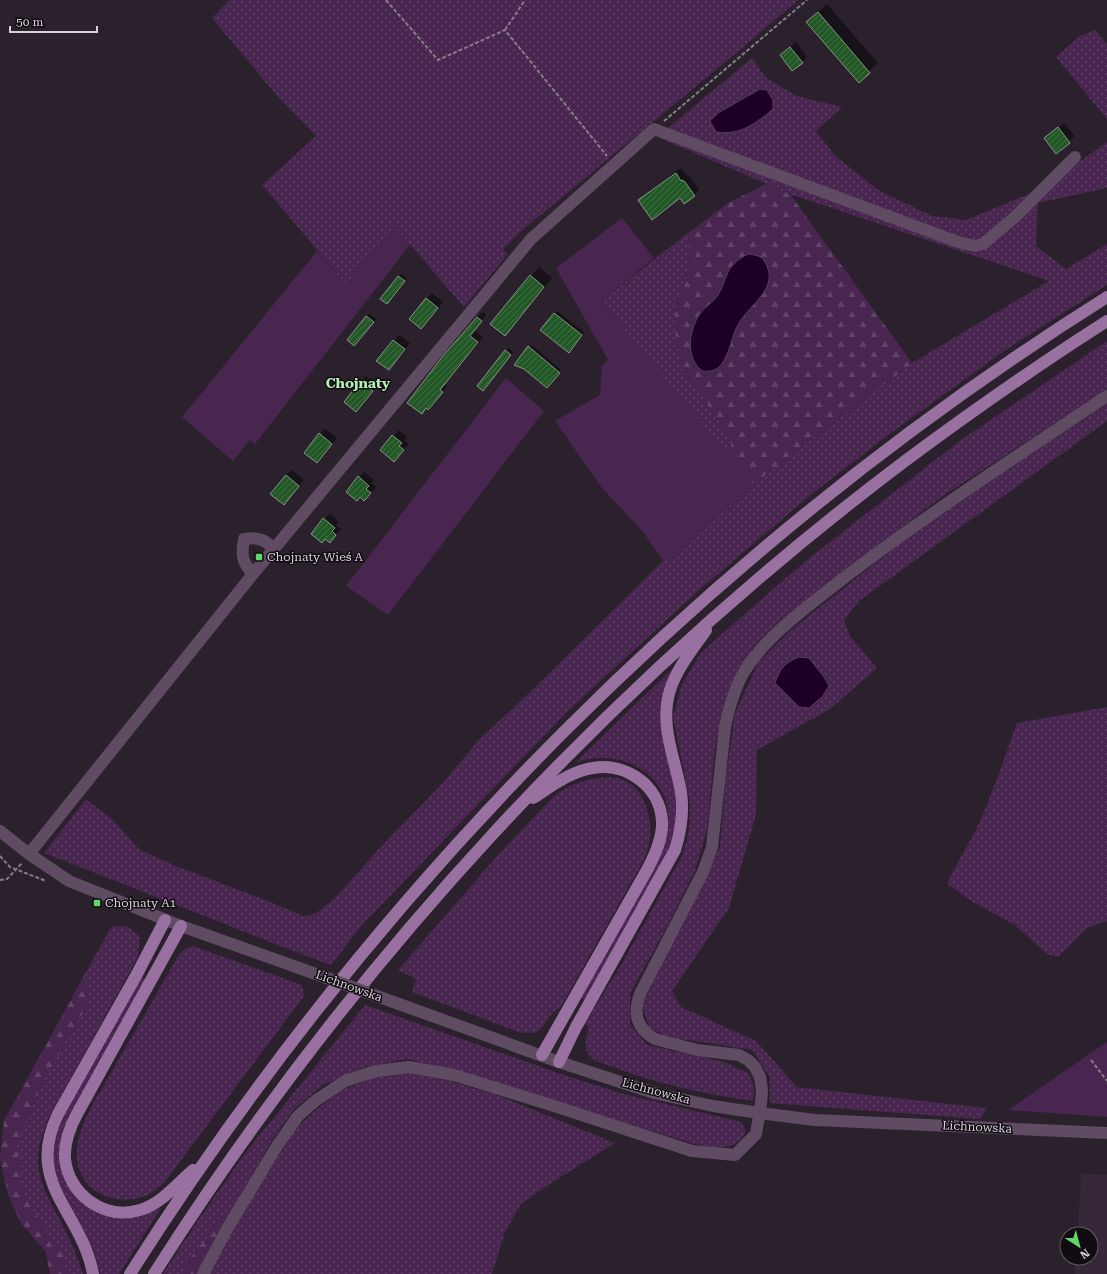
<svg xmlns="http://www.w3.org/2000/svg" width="1107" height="1274" viewBox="0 0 1107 1274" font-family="'Roboto Serif',serif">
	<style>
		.built { fill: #372839 }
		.grass { fill: url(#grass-dots) }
		.forest { fill: url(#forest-firs) }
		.garden { fill: #48264f }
		.water { fill: #1d0023; stroke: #553f5a }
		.shadow { fill: #0007 }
		.building { fill: url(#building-hatch); stroke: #879487 }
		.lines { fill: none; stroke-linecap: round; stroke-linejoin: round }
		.path { stroke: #857d87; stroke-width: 2; stroke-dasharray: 4 2; stroke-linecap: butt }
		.minor { stroke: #5f4c63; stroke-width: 12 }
		.major { stroke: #9971a1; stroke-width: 12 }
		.minor-bridge { stroke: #5f4c63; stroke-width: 12 }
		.poi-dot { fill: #60d56a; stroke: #100c11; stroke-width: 1.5 }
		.labels { text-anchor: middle; stroke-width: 3; stroke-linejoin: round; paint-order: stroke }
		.poi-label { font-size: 12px; fill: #d8d1d9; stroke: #100c11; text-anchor: start }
		.street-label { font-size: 12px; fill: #d8d1d9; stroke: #100c11 }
		.quarter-label { font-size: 14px; font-weight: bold; fill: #b3efb4; stroke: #100c11 }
	</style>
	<defs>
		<pattern id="grass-dots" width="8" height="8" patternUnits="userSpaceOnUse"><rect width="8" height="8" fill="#48264f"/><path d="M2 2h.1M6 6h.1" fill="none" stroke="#624468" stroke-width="1.8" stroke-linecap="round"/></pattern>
		<pattern id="forest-firs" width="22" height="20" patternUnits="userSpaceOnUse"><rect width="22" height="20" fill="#48264f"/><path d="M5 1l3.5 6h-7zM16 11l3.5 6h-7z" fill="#624468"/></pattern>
		<pattern id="building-hatch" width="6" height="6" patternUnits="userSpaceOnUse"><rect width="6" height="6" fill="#215826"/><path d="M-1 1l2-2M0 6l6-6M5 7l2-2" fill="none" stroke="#406f45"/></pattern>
	</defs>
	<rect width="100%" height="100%" fill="#2b212d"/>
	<path class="built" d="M 1081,1174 L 1107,1175 L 1107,1274 L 1075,1274 L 1076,1258 L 1091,1258 L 1091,1234 L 1078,1234 Z"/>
	<path class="grass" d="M 229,0 L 798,0 L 741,49 L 519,233 L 503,249 L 508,254 L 464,307 L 394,226 L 346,284 L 262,185 L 316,136 L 279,98 L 212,18 Z
		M 1095,30 L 1107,44 L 1107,119 L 1056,57 L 1080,36 Z
		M 752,58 L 765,77 L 796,96 L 842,107 L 816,131 L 835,156 L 880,191 L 932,216 L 966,220 L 1029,194 L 1047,185 L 1107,142 L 1107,188 L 1038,203 L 1036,246 L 1066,269 L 1107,244 L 1107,285 L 1007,349 L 892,432 L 807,498 L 698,591 L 569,710 L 363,924 L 331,965 L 306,956 L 44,853 L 86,799 L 113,820 L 140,850 L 176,866 L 273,903 L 303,916 L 315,914 L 335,898 L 376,852 L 440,786 L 479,740 L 531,691 L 663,561 L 675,557 L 753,484 L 912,363 L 1049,281 L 790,194 L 657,137 Z
		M 688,233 L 690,269 L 677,300 L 683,370 L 725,430 L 731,444 L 730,458 L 601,301 Z
		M 1107,341 L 1107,389 L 940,498 L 779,622 L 753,648 L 722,713 L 715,749 L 707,830 L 695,871 L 663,934 L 630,993 L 630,1024 L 647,1045 L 724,1062 L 748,1073 L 754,1085 L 753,1101 C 706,1094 657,1084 613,1067 C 605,1064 594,1062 589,1055 C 583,1047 586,1036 589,1028 L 585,1023 L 620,967 L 676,867 L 682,856 L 687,840 L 690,822 L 690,802 L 673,717 L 682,684 L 701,653 L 743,615 L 808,559 L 961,440 Z
		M 1107,404 L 1107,421 L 859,601 L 844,620 L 850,636 L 877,668 L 830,709 L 757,750 L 756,815 L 729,908 L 672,991 L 681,1007 L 756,1041 L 797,1087 L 987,1108 L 980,1119 L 770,1103 L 770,1077 L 752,1050 L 735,1047 L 667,1037 L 649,1027 L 642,1005 L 720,847 L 726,774 L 735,713 L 758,663 L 791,630 L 903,541 L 975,490 Z
		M 672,669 C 655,705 658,726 669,764 C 673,779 677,794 677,809 C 677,825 673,840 667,854 L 584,1002 L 583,998 L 581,998 L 662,852 C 668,836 671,815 665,798 C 652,764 610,750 578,762 L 577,761 Z
		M 1107,707 L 1107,921 L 1087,928 L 1058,957 L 1047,954 L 1015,925 L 973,902 L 947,884 C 957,862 970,843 980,821 C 994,789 1005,756 1017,723 Z
		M 606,777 C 611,778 617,777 621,779 C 647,788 655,824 648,848 C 645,860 638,871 632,881 L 560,1008 C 540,1017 550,1038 519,1032 L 412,992 L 416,979 L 398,970 L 498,855 L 555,795 L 574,784 L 591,779 Z
		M 127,926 L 140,937 L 138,957 L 50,1115 C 44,1130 37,1147 38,1163 C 40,1190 56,1210 67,1234 C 74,1247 78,1260 83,1274 L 50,1274 L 46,1252 L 21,1223 L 8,1194 L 0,1159 L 4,1121 L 111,927 Z
		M 193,946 L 302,985 L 304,996 L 164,1183 C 157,1189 149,1196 139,1198 C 106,1206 73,1185 77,1149 C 80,1119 101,1092 115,1066 C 136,1030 156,994 177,958 C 181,951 185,948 193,946 Z
		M 141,976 L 144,979 L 147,979 L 61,1142 L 80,1200 C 96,1216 120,1222 142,1216 C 148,1214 156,1209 161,1208 L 119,1274 L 100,1274 C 98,1263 95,1252 90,1242 C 76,1213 51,1186 53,1152 C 54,1140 58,1129 62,1117 Z
		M 365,1005 L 561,1074 L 620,1093 L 741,1122 L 746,1131 C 736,1155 707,1147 688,1142 L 469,1075 L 408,1059 L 366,1067 L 323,1085 L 295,1108 L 272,1140 L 198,1274 L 163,1274 L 201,1216 L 246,1152 Z
		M 404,1072 L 450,1081 L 497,1095 L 615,1143 L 548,1185 L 521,1204 L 505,1232 L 492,1274 L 209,1274 L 238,1220 L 296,1128 L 315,1111 L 340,1091 L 372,1078 Z"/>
	<path class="forest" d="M 766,184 L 790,194 L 912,363 L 753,484 L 730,458 L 731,444 L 725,430 L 683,370 L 677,346 L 675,330 L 675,317 L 677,300 L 690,269 L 688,233 L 728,203 Z
		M 85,974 L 89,1002 L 40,1087 L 17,1145 L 22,1191 L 44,1228 L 65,1259 L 67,1274 L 50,1274 L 46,1252 L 21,1223 L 8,1194 L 0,1159 L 4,1121 Z
		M 239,1200 L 198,1274 L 181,1274 L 195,1251 Z"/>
	<path class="garden" d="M 622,218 L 654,258 L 601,301 L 753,484 L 675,557 L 663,561 L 643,532 L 602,488 L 555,421 L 600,395 L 602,366 L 608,360 L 556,268 Z
		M 394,226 L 410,245 L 255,444 L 250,440 L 233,461 L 182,417 L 317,251 L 346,284 Z
		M 506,378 L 544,411 L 388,615 L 346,586 Z
		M 1107,1042 L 1107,1117 L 1008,1110 L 1101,1046 Z"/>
	<path class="water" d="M 760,89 L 767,90 L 773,100 L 773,109 C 756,123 740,136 716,132 L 710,121 L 718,113 Z
		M 748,254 C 757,255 763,256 767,266 C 777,290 750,304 739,323 C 731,336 731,352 721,365 C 716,371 709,372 702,371 C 685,357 689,332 699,315 C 704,307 713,303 718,295 C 730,274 724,267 748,254 Z
		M 799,657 L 809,658 L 824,677 L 829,686 L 822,697 L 809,708 L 799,707 L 775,683 C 780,669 784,663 799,657 Z"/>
	<path class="shadow" d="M 827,4 L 878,63 L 859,81 L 816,14 Z
		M 796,42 L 807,57 L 802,62 L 787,50 Z
		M 1064,123 L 1075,136 L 1056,152 L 1051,133 Z
		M 681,168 L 687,176 L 688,175 L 690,176 L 699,190 L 694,195 L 639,201 L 645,195 Z
		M 539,267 L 552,278 L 513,326 L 531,276 Z
		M 401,274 L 406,278 L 389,300 L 381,299 Z
		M 432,293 L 443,302 L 421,328 L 426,299 Z
		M 557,311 L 584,332 L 571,349 L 541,330 Z
		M 483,312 L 486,315 L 475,330 L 483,337 L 445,384 L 447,386 L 434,403 L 428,409 L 427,407 L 421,413 L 477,317 Z
		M 369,314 L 376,319 L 357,342 L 367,317 Z
		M 399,335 L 410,343 L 389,369 L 378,360 Z
		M 532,345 L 561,370 L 550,384 L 525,368 L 515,364 Z
		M 508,348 L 513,352 L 486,387 L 506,351 Z
		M 366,376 L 378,385 L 356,411 L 361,382 Z
		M 325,429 L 337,438 L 322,456 L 319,434 Z
		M 399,430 L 407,437 L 404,440 L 409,444 L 394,461 L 381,450 Z
		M 292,470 L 304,480 L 284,504 L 286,475 Z
		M 364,472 L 374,480 L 371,483 L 376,487 L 364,500 L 359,477 Z
		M 330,514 L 339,522 L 336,525 L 341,529 L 335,536 L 324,519 Z"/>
	<path class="building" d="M 818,12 L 870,73 L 859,83 L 806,22 Z
		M 790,47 L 803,63 L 792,71 L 780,55 Z
		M 1058,127 L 1070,143 L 1056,154 L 1044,138 Z
		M 676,173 L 681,181 L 682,180 L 685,182 L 695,196 L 684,204 L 680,198 L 652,220 L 638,200 Z
		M 530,275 L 544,287 L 505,336 L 490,324 Z
		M 398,276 L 405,281 L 387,304 L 380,299 Z
		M 426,298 L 438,308 L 421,329 L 409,319 Z
		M 554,313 L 582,335 L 569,353 L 540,330 Z
		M 366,316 L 374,322 L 354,346 L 347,340 Z
		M 477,317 L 482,321 L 470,336 L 478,342 L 440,390 L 443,392 L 428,410 L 426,408 L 422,414 L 407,403 L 443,356 Z
		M 393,340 L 405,349 L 389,370 L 376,361 Z
		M 528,346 L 560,373 L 547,388 L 524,369 L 514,365 Z
		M 505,350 L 511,355 L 483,391 L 477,386 Z
		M 360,381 L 373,391 L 356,412 L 344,402 Z
		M 319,433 L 332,444 L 317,463 L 304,453 Z
		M 392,435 L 402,443 L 399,446 L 404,450 L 394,462 L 380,450 Z
		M 286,475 L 299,486 L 284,505 L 270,494 Z
		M 358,476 L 369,486 L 366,489 L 371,493 L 364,501 L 360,497 L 357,501 L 346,492 Z
		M 323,518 L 335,528 L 332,531 L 336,535 L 330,543 L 325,539 L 322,543 L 311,534 Z"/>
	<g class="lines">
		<path class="path" d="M 386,0 L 438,60 L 505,30 L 607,156
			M 505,30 L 525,0
			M 664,121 L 807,0
			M 0,856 L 10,867 L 46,881
			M 0,880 L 7,879 L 22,863
			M 1091,1060 L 1107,1081"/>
		<path class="minor" d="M 253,574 C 242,562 241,556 244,539 C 258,537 264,539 274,549
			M 0,831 L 29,854 L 69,881 L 181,926 L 299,968
			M 29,854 L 253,574 L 531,239 L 654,129 L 958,242 L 975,246 L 983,244 L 1015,217 L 1075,157
			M 399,1004 L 559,1062 L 654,1093 L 713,1106 L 759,1113 L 815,1120 L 1107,1133
			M 203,1274 L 227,1229 L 277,1146 L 298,1116 L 315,1101 L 345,1081 L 376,1071 L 409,1067 L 454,1075 L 548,1104 L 692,1151 L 735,1155 L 756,1134 L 761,1104 L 762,1090 L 760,1077 L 755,1067 L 748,1060 L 739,1055 L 697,1050 L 655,1039 C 636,1028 633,1013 640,994 L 703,872 L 712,847 L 725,727 C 729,708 734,689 744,672 C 766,636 807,607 840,581 C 926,515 1017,456 1107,396"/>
		<path class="major" d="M 533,798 C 552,786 571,771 593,768 C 626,762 660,786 662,821 C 663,838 655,855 647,870 L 542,1055
			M 181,926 L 77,1114 C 70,1127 64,1142 65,1158 C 68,1194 104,1221 140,1210 C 161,1204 177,1184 193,1170
			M 559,1062 L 576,1027 L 675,850 C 681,831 684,813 681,792 C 675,758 659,725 670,690 C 677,668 693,649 706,630
			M 93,1274 C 82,1212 24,1184 58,1114 L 137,974 L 165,920
			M 130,1274 C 379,881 714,545 1107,297
			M 154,1274 C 353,961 609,684 905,461 C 971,412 1038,365 1107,321"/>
		<path class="minor-bridge" d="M 299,968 L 399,1004"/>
	</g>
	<g class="poi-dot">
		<rect x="255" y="553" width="8" height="8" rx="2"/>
		<rect x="93" y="899" width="8" height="8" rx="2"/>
	</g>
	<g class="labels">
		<g class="poi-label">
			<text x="267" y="561">Chojnaty Wieś A</text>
			<text x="105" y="907">Chojnaty A1</text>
		</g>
		<g class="street-label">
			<text transform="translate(349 986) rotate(20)" y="4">Lichnowska</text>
			<text transform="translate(656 1091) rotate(15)" y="4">Lichnowska</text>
			<text transform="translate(977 1127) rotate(3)" y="4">Lichnowska</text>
		</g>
		<g class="quarter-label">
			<text x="358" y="388">Chojnaty</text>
		</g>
	</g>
	<g transform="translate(1079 1246) rotate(144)"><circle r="19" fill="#100c11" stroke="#605b61"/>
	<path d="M0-3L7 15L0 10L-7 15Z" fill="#60d56a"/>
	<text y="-6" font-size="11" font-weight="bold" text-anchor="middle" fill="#d8d1d9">N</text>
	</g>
	<path d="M10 26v6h87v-6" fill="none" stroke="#d8d1d9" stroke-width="2"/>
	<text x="16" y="26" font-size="12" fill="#d8d1d9" stroke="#100c11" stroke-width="3" paint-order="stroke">50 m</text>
</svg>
